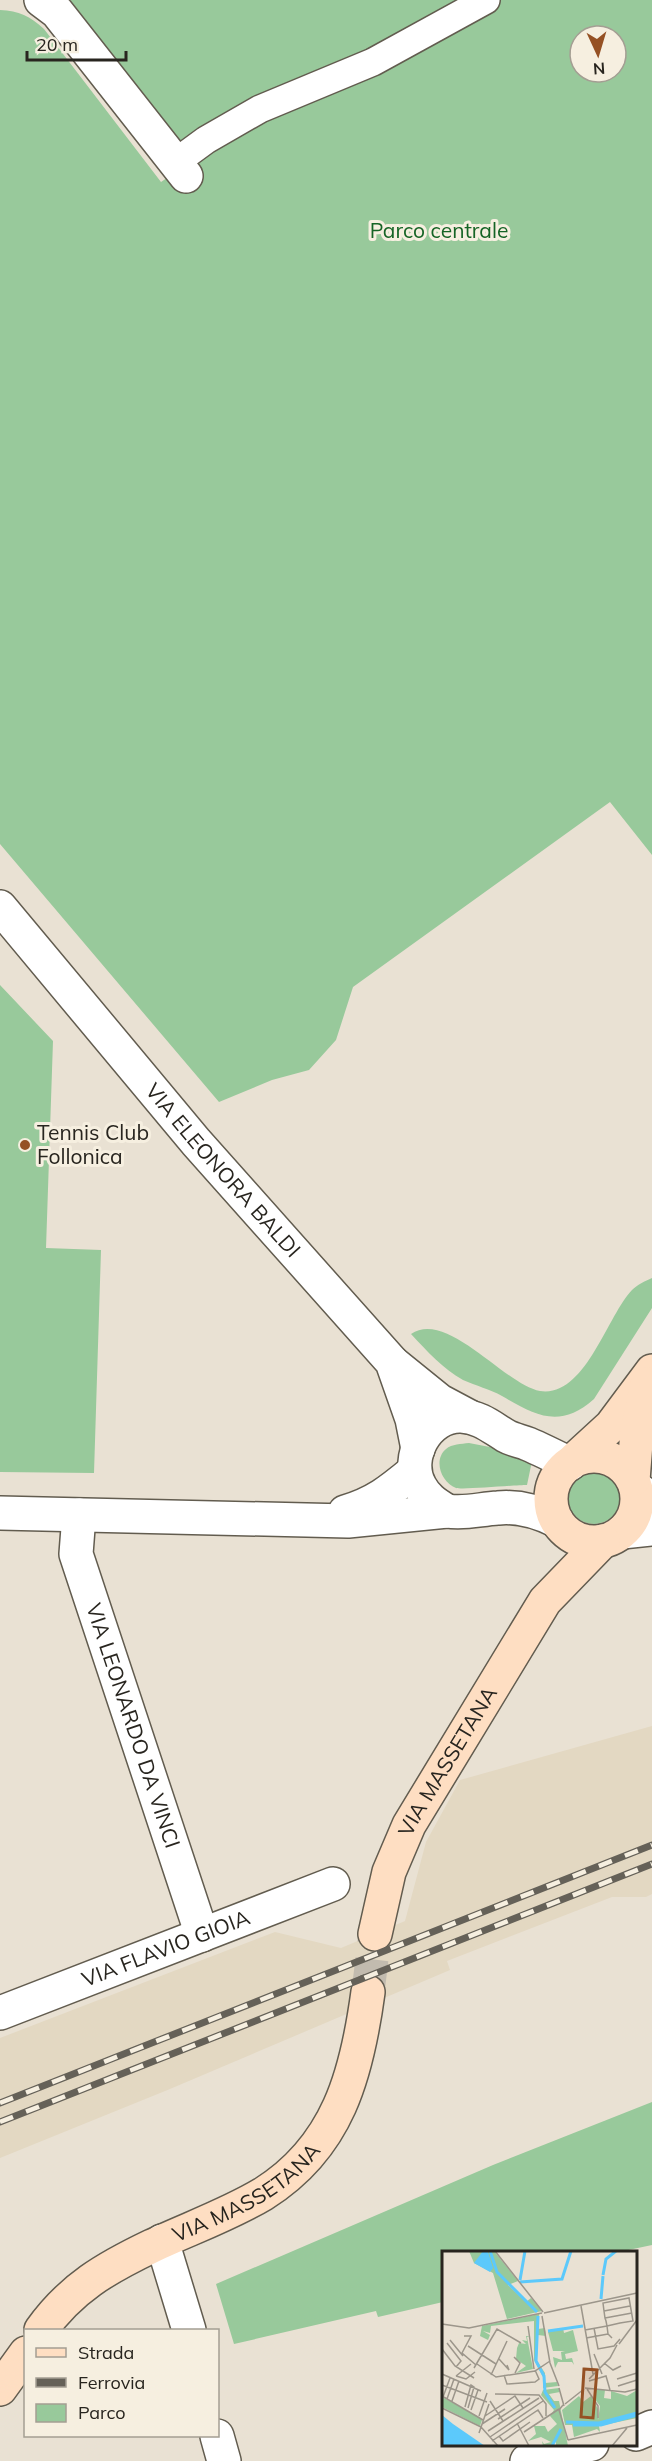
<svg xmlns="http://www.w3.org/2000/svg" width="652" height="2461" viewBox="0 0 652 2461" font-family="Mulish,sans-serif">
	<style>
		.built { fill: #e3d8c2 }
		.green { fill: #98c99b; fill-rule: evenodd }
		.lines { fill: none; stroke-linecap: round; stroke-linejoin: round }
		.secondary-tunnel { stroke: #c2bbaf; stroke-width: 33; stroke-dasharray: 33 16; stroke-linecap: butt }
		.pedestrian-casing { stroke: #625c4f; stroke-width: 30 }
		.minor-casing { stroke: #625c4f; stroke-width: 36 }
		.secondary-casing { stroke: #625c4f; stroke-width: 36 }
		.pedestrian { stroke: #fff; stroke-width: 27 }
		.minor { stroke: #fff; stroke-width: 33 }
		.secondary { stroke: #fedec2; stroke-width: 33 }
		.rail-casing { stroke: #656158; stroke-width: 7 }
		.rail { stroke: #f6efe0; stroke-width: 4.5; stroke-dasharray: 14; stroke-linecap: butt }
		.poi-dot { fill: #955124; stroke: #f6efe0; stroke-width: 2 }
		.labels { text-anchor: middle; stroke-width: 6; stroke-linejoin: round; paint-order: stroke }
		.park-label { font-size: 21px; fill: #156425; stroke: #f6efe0 }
		.poi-label { font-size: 21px; fill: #28251f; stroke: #f6efe0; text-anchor: start }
		.street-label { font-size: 21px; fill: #28251f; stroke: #f6efe0 }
		.inset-river { fill: none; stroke: #5cc9fb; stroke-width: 3 }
		.inset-road { fill: none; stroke: #9c968b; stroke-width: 1.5 }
		.view { fill: #955124; fill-opacity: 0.15; stroke: #955124; stroke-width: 3 }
		.inset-edge { fill: none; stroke: #28251f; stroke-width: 3 }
	</style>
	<rect width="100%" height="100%" fill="#e9e1d3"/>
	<path class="built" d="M 652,1726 L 652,1894 L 646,1897 L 612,1897 L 447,1961 L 450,1970 L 170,2089 L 0,2158 L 0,2038 L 275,1932 L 341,1948 L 405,1921 L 426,1842 L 460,1780 Z"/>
	<path class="green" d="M 70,0 L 652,0 L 652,855 L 610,802 L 353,987 L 336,1040 L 309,1070 L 272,1080 L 219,1102 L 0,844 L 0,10 C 19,11 30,16 44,29 L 161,182 L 195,159 ZM 580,36 L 616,36 L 616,72 L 580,72 Z
		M 0,985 L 53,1041 L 46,1248 L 101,1250 L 94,1473 L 0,1472 Z
		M 652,1278 L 652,1308 L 594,1399 C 560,1429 536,1416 502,1396 C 490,1389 476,1386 463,1380 C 443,1369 427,1351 411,1334 C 447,1309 505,1385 540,1391 C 585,1398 607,1316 632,1290 C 637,1285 645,1281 652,1278 Z
		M 469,1443 L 500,1449 L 532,1461 L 527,1485 C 515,1485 463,1490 456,1488 C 441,1482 433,1460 446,1449 C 452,1444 461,1444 469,1443 Z
		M568 1498a26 26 0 1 1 52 0a26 26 0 1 1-52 0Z
		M 652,2102 L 652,2245 L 619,2252 L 444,2252 L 443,2302 L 378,2317 L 376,2311 L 234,2344 L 216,2284 L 493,2165 Z"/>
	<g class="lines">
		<path class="secondary-tunnel" d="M 368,1992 L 375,1934"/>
		<defs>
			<path id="pedestrian" d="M 176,162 L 206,140 L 260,109 L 373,62 L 486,0"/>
			<g id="minor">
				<path d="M 41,0 L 57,12 L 186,176"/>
				<path id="s1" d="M 0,907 L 196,1142 L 392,1362 L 412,1419 L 418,1449"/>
				<path d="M 393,1363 L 440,1401 L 470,1417"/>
				<path d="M 636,1488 L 652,1499"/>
				<path d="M 447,1511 C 436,1504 426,1498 420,1486 C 404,1458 427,1415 461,1416 C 480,1417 491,1427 506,1436 C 513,1440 521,1441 528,1444 C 542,1450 556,1457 570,1464"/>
				<path d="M 345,1512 C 375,1503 390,1491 414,1471"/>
				<path d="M 0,1513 L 348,1521 L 447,1511 C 465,1514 480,1509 498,1508 C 518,1506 539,1512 557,1521"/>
				<path id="s2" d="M 79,1515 L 76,1554 L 202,1935"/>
				<path d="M 622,1532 L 652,1529"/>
				<path id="s3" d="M 0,2013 L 333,1884"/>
				<path d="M 162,2241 L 189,2330"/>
				<path d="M 636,2434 L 652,2427"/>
				<path d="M 217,2436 L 224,2461"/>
				<path d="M 527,2461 L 592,2444"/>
			</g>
			<g id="secondary">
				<circle cx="594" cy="1499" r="43"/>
				<path d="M 575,1459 L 611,1426 L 652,1371"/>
				<path d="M 633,1480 L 637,1431 L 647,1384"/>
				<path id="s4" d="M 375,1934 L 389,1872 L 409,1825 L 545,1601 L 603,1541"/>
				<path id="s5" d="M 41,2330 C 71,2288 106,2268 152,2246 C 188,2229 228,2215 263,2194 C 338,2147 357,2074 368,1992"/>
				<path d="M 0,2389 L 26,2353"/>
			</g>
		</defs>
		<use href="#pedestrian" class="pedestrian-casing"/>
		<use href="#minor" class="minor-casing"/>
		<use href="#secondary" class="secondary-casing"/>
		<use href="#pedestrian" class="pedestrian"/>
		<use href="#minor" class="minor"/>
		<use href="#secondary" class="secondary"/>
		<defs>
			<path id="rail" d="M 0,2103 L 652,1845
				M 0,2122 L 652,1864"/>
		</defs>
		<use href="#rail" class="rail-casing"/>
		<use href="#rail" class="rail"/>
	</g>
	<circle class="poi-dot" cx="25" cy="1145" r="6"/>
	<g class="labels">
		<g class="park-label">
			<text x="439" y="238">Parco centrale</text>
		</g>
		<g class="poi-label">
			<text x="37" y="1140">Tennis Club<tspan x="37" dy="24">Follonica</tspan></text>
		</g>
		<g class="street-label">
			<text dy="7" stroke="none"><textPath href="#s1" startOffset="345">VIA ELEONORA BALDI</textPath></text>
			<text dy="7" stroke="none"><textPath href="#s2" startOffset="220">VIA LEONARDO DA VINCI</textPath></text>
			<text dy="7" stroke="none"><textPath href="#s4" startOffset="189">VIA MASSETANA</textPath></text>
			<text dy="7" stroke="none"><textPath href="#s3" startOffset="178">VIA FLAVIO GIOIA</textPath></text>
			<text dy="7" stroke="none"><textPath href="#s5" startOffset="250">VIA MASSETANA</textPath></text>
		</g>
	</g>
	<g transform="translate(442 2251)">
		<rect width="195" height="195" fill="#e9e1d3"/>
		<path d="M 27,0 L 52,0 L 76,30 L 66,34 L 84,51 L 89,47 L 100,60 L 65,68 L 51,22 L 32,12 ZM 97,63 L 96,78 L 103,77 L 104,85 L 96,84 L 95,110 L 103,122 L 103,132 L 115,131 L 116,135 L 101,137 L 101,126 L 92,109 L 92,70 L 49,75 L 48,82 L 41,80 L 48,84 L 46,89 L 38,85 L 40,75 ZM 121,77 L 122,82 L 131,79 L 136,100 L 123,103 L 124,108 L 130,107 L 132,114 L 130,111 L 116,111 L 113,117 L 111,106 L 120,109 L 119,101 L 123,100 L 111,100 L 106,81 ZM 84,85 L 88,85 L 85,86 L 91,118 L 74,122 L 84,115 L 74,108 L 75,97 L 77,92 L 84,93 L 80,89 L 85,90 ZM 117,137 L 118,141 L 107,143 L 112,150 L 117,150 L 126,195 L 114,195 L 114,190 L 111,195 L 101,195 L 100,190 L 102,193 L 109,191 L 99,186 L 86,190 L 94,183 L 92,175 L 103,175 L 106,181 L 115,173 L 108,165 L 112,159 L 99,144 L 101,139 ZM 152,138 L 163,139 L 162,147 L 169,148 L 169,140 L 185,145 L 195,139 L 195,167 L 157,175 L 158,181 L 155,178 L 132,186 L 130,174 L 123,174 L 120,159 L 137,145 L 141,151 L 149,145 L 156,158 L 156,169 L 158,155 L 152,147 ZM 0,146 L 37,166 L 40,169 L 38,175 L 0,156 Z" fill="#98c99b"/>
		<path d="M 41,0 L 46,1 L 51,17 L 48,21 L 32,12 ZM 0,164 L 11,173 L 43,195 L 0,195 Z" fill="#5cc9fb"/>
		<path class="inset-river" d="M 48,0 L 55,21 L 95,61M 161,24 L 164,8 L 174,0M 78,29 L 83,0M 78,31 L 120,28 L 129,0M 159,48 L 161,25M 96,65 L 94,110 L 102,125 L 103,141 L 113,157M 106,80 L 141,75M 124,171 L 157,172 L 195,162M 131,174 L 159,174 L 195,164M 110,195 L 119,178"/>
		<path class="inset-road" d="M 53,0 L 101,61M 139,55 L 151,123M 162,60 L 188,55M 102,62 L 195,42M 100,65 L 108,112 L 117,135M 163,67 L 190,62M 0,73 L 27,77 L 100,62M 86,75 L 92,118M 152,77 L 156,98 L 172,95 L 178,88M 143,79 L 165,75 L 178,72 L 191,70 L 187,47 L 161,52 L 162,60 L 163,67 L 164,70 L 165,75 L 166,83 L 170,87M 22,85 L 29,85 L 20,102 L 34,114M 144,87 L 166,83M 8,89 L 21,105M 5,92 L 19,110 L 14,116M 177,93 L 195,69M 26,95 L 54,113M 0,98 L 13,115 L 32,127M 152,103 L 160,123M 72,106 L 78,112 L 73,122M 57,108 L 67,119 L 65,114M 162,112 L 171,119 L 179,115M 35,113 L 54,126 L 93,120 L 108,110M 32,117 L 55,78 L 79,92M 0,123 L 39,140M 49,124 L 65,90M 62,124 L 65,133 L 93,131 L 97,128 L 93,119M 14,125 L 24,128 L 33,121M 14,125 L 29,113M 147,128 L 168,107 L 175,94M 175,128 L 195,122M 147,130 L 164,125 L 168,139M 0,134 L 45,151M 176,135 L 195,129M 117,137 L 122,155M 143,137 L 183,141 L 195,138M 145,138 L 156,155 L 156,167M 53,143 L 97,144 L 104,153 L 104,165M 0,145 L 41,169M 1,146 L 8,127M 5,148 L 12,128M 10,150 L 17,130M 48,150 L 61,170M 123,153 L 142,138M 121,154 L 117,159 L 126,189M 23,156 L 29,134 L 32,136 L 26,157M 0,157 L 39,176M 29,159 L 36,139M 37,165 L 45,142M 43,165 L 73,145 L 81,157M 56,168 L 88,147M 75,172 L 87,195M 40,173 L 63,158M 39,176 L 56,195M 46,180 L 97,147M 82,181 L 117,158M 37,182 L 47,153M 153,183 L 195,174M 57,185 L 61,190 L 88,171M 48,186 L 101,150M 126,189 L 153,183M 50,190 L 96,159 L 101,167M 170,195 L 185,177"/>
		<path class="view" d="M 142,118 L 155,119 L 151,167 L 139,166 Z"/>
		<rect width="195" height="195" class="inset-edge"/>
	</g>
	<rect x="24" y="2329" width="195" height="108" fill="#f6efe0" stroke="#a49e93" stroke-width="1.5"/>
	<rect x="36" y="2348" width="30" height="9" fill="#fedec2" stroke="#a49e93" stroke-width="1.5"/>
	<text x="78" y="2359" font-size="18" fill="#28251f">Strada</text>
	<rect x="36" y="2378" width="30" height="9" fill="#656158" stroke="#a49e93" stroke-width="1.5"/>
	<text x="78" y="2389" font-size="18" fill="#28251f">Ferrovia</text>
	<rect x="36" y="2404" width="30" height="18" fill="#98c99b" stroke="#a49e93" stroke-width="1.5"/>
	<text x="78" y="2419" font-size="18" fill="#28251f">Parco</text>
	<g transform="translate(598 54) rotate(176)"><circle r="28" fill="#f6efe0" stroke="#a49e93" stroke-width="1.5"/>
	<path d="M0-4.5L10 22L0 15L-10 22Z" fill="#955124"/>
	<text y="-9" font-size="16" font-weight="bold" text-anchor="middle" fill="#28251f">N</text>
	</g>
	<path d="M27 51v9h99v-9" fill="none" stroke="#28251f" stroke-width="3"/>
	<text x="36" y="51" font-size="18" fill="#28251f" stroke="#f6efe0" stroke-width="4.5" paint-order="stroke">20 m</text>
</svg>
